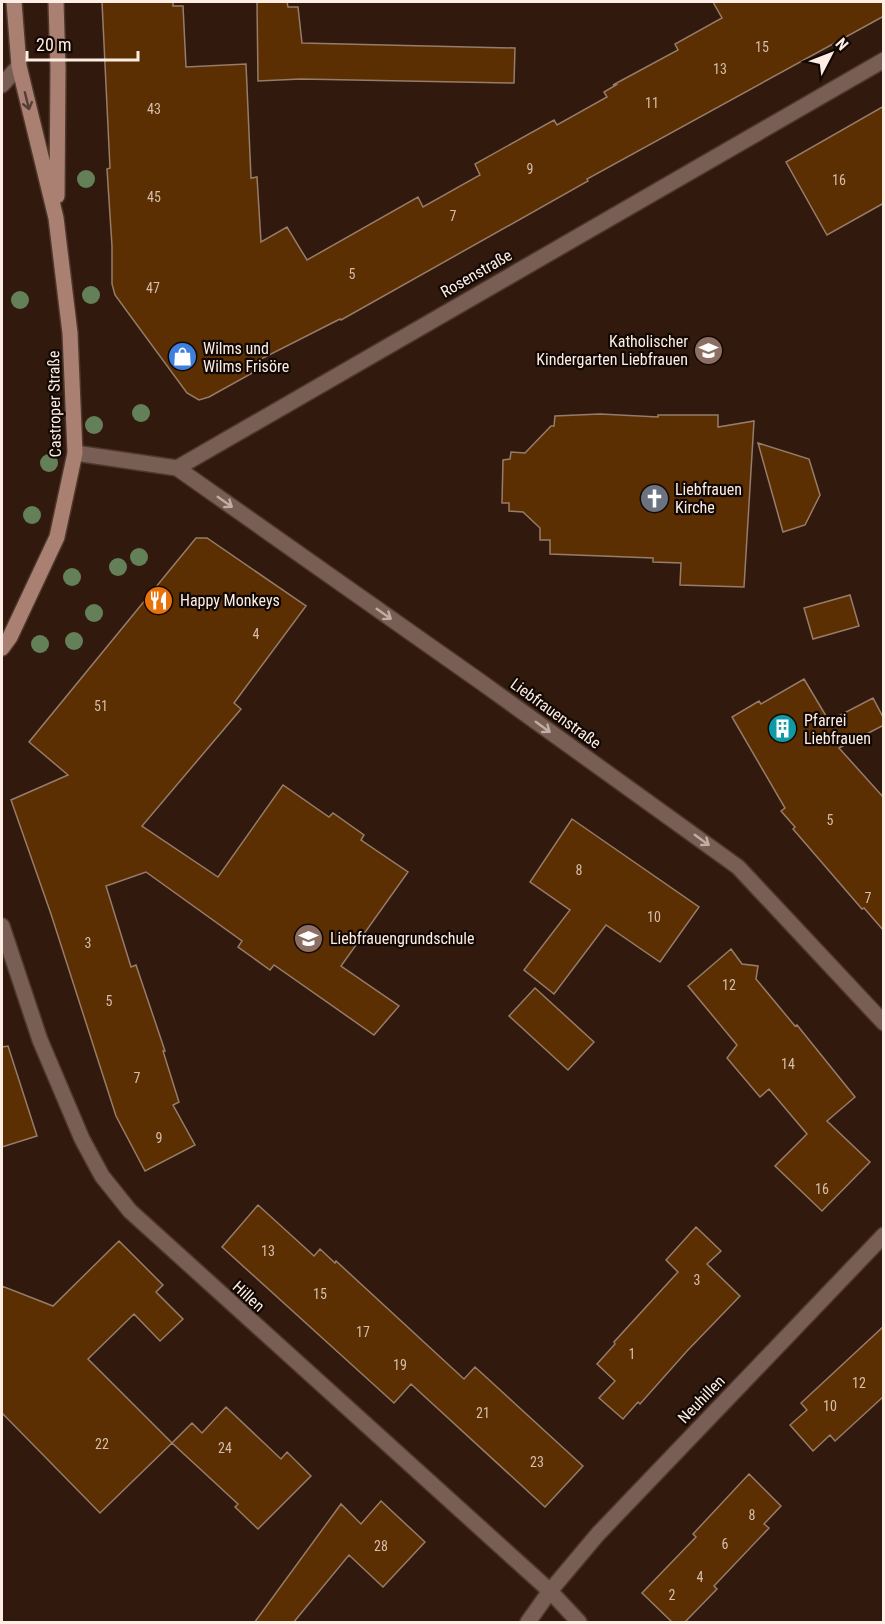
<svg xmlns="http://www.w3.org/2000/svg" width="885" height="1624" viewBox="0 0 885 1624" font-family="'Roboto Condensed',sans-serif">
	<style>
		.building { fill: #5c2f03; stroke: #967c69; stroke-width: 1.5 }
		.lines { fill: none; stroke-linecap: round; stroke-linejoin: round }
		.minor-casing { stroke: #4e382b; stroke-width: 18 }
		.secondary-casing { stroke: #4e382b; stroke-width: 18 }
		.minor { stroke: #785e55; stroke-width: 15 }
		.secondary { stroke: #aa8072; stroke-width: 15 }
		.tree { fill: #638058 }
		.oneway { stroke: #563e35 }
		.oneway2 { stroke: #c1ada4 }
		.labels { text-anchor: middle; stroke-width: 4.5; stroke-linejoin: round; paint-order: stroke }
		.number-label { font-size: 14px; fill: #d5beac }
		.street-label { font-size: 16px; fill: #fdede4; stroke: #120804 }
		.poi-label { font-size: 16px; fill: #fdede4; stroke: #120804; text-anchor: start }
	</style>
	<rect width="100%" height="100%" fill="#311a0d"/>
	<path class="building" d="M 102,2 L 173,2 L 173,6 L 183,6 L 186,67 L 246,64 L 251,178 L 257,177 L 261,242 L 287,227 L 307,260 L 418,197 L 423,207 L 480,175 L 475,164 L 554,120 L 557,125 L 607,97 L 604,92 L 616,85 L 613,85 L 678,50 L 675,44 L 722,18 L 713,2 L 884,2 L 884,16 L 587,179 L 588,181 L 341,320 L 340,319 L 259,360 L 263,367 L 209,397 L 199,400 L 187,393 L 115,295 L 112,284 L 112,246 L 107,169 L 110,168 Z
		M 257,2 L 287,2 L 288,7 L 298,7 L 302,43 L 515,48 L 514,83 L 301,79 L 258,81 Z
		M 884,106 L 884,203 L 827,235 L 786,162 Z
		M 600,414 L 658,417 L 658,415 L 718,415 L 718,427 L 754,421 L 744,587 L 680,585 L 681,563 L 653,562 L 653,558 L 550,554 L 550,540 L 540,540 L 540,528 L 523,512 L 509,511 L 509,503 L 502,503 L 503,460 L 510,459 L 511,452 L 525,453 L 551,426 L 554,426 L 555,416 Z
		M 758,443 L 809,459 L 820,495 L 805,525 L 783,532 Z
		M 196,538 L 207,538 L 306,606 L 234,703 L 241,709 L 142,826 L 218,877 L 283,785 L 329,817 L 333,813 L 364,835 L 361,840 L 408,872 L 341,966 L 399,1006 L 374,1035 L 274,965 L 270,970 L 238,947 L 242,941 L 146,872 L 106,886 L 131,967 L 136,965 L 165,1051 L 163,1051 L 179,1102 L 173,1105 L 195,1145 L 145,1171 L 116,1116 L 51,914 L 11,800 L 68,775 L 29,742 Z
		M 850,595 L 859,626 L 813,639 L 804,608 Z
		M 804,679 L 829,721 L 873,698 L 884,719 L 884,725 L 839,748 L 884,798 L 884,931 L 864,908 L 862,909 L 793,829 L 795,827 L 781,811 L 785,808 L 732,717 L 759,701 L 761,704 Z
		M 572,819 L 699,907 L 660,962 L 606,925 L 554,994 L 524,970 L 570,910 L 530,882 Z
		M 731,949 L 742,964 L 758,966 L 756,979 L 795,1026 L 797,1025 L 855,1097 L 827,1121 L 870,1162 L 822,1211 L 775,1166 L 807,1134 L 769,1089 L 760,1097 L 727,1058 L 737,1045 L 688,986 Z
		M 535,988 L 594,1042 L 568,1070 L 509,1016 Z
		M 8,1046 L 37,1136 L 2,1147 L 2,1047 Z
		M 258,1205 L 314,1256 L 320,1249 L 335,1263 L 336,1261 L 464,1379 L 475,1367 L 583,1466 L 545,1507 L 411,1384 L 394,1403 L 222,1247 Z
		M 696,1227 L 721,1251 L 707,1264 L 740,1296 L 687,1351 L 640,1404 L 638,1402 L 623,1419 L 599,1398 L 615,1381 L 597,1364 L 615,1344 L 614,1342 L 678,1272 L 666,1260 Z
		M 119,1241 L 163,1285 L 156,1292 L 183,1319 L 160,1341 L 134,1314 L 88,1359 L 172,1443 L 100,1513 L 2,1413 L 2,1286 L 53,1306 Z
		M 884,1326 L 884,1396 L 835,1441 L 830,1435 L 813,1451 L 790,1425 L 807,1410 L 801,1403 Z
		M 226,1407 L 281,1459 L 287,1452 L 311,1476 L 258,1529 L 235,1507 L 238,1504 L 172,1443 L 192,1423 L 202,1433 Z
		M 749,1474 L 781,1506 L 764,1524 L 769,1528 L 714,1586 L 717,1589 L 684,1623 L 673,1623 L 642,1593 L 696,1537 L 693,1534 Z
		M 381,1501 L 425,1542 L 383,1587 L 349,1555 L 293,1623 L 254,1623 L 341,1504 L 361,1524 Z"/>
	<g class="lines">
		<defs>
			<path id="minor" d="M 2,85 L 19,66
				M 75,453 L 177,468 L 884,60
				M 177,468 L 481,682 L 738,867 L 884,1023
				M 2,926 L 40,1040 L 82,1139 L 102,1176 L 130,1211 L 550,1591 L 579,1622
				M 528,1622 L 550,1591 L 598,1534 L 884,1235"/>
			<path id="secondary" d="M 56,2 L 58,68 L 57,196
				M 2,648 L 10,637 L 57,537 L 75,453 L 70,333 L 56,218 L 19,66 L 14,2"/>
		</defs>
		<use href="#minor" class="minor-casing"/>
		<use href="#secondary" class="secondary-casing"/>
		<use href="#minor" class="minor"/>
		<use href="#secondary" class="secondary"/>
	</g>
	<g class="tree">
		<circle cx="86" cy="179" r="9"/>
		<circle cx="91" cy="295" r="9"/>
		<circle cx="20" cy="300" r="9"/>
		<circle cx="141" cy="413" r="9"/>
		<circle cx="94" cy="425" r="9"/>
		<circle cx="49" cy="463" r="9"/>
		<circle cx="32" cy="515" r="9"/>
		<circle cx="139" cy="557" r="9"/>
		<circle cx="118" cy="567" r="9"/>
		<circle cx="72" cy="577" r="9"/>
		<circle cx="94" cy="613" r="9"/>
		<circle cx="74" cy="641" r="9"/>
		<circle cx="40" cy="644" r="9"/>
	</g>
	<defs><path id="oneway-shaft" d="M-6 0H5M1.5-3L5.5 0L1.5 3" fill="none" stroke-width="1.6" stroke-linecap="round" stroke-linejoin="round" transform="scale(1.5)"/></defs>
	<use class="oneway" href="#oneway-shaft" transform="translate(27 101) rotate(76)"/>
	<g class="oneway2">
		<use href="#oneway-shaft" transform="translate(225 502) rotate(35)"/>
		<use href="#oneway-shaft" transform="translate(384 614) rotate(35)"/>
		<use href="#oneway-shaft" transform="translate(543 727) rotate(36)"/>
		<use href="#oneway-shaft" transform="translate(702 840) rotate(36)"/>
	</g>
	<defs>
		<symbol id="school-disc" viewBox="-11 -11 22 22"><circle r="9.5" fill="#8d6e63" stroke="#120804"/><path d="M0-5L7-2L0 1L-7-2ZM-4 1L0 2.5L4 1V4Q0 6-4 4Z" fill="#fff"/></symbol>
		<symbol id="shop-disc" viewBox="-11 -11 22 22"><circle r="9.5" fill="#3f7fe0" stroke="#120804"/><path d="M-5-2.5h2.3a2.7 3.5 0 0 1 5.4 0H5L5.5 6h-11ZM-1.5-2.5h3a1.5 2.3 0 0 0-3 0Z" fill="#fff"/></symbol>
		<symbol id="church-disc" viewBox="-11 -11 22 22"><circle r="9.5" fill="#6b7280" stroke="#120804"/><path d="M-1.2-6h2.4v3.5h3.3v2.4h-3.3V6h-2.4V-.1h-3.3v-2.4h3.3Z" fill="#fff"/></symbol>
		<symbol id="restaurant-disc" viewBox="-11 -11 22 22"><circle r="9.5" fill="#e8710a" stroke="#120804"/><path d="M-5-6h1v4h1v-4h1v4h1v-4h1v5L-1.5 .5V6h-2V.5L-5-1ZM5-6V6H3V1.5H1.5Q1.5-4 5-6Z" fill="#fff"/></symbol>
		<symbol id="building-disc" viewBox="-11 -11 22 22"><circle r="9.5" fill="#0f9aa8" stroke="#120804"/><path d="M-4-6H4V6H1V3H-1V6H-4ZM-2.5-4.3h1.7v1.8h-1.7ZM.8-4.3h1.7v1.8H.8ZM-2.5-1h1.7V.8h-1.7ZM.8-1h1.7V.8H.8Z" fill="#fff"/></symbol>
	</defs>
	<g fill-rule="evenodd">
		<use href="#school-disc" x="692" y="334" width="33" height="33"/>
		<use href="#shop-disc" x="166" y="340" width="33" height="33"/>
		<use href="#church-disc" x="638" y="482" width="33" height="33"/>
		<use href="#restaurant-disc" x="142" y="584" width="33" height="33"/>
		<use href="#building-disc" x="766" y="712" width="33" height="33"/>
		<use href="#school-disc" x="292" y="922" width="33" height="33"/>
	</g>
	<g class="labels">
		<g class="number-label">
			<text x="762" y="52">15</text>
			<text x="720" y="74">13</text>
			<text x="652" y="108">11</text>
			<text x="154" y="114">43</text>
			<text x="530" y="174">9</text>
			<text x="839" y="185">16</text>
			<text x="154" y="202">45</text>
			<text x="453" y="221">7</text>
			<text x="352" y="279">5</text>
			<text x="153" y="293">47</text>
			<text x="256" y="639">4</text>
			<text x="101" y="711">51</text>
			<text x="830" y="825">5</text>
			<text x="579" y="875">8</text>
			<text x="868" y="903">7</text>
			<text x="654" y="922">10</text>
			<text x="88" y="948">3</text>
			<text x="729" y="990">12</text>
			<text x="109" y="1006">5</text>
			<text x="788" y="1069">14</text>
			<text x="137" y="1083">7</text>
			<text x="159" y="1143">9</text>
			<text x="822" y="1194">16</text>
			<text x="268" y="1256">13</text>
			<text x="697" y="1285">3</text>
			<text x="320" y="1299">15</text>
			<text x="363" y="1337">17</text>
			<text x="632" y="1359">1</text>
			<text x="400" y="1370">19</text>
			<text x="859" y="1388">12</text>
			<text x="830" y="1411">10</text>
			<text x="483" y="1418">21</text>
			<text x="102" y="1449">22</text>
			<text x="225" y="1453">24</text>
			<text x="537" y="1467">23</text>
			<text x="752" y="1520">8</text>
			<text x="725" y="1549">6</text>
			<text x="381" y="1551">28</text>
			<text x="700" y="1582">4</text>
			<text x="672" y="1600">2</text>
		</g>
		<g class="street-label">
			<text transform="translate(476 273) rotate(-30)" y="6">Rosenstraße</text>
			<text transform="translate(54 404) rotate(-91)" y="6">Castroper Straße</text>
			<text transform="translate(556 713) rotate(36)" y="6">Liebfrauenstraße</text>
			<text transform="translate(249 1296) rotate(42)" y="6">Hillen</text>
			<text transform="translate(701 1399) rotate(-46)" y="6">Neuhillen</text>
		</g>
		<g class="poi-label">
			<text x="688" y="347" text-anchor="end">Katholischer<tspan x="688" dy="18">Kindergarten Liebfrauen</tspan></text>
			<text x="203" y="354">Wilms und<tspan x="203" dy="18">Wilms Frisöre</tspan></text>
			<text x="675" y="495">Liebfrauen<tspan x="675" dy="18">Kirche</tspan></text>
			<text x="180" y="606">Happy Monkeys</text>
			<text x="804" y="726">Pfarrei<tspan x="804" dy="18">Liebfrauen</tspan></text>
			<text x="330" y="944">Liebfrauengrundschule</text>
		</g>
	</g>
	<rect width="885" height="1624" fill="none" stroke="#fdede4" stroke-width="6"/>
	<g transform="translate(831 54) rotate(48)" stroke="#120804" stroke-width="4.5" paint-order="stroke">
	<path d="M0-4.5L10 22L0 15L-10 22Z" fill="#fdede4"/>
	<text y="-9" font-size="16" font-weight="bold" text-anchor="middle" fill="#fdede4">N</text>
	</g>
	<path d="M27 51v9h111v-9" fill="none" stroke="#fdede4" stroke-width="3"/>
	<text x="36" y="51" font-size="18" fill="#fdede4" stroke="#120804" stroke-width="4.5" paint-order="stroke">20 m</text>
</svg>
